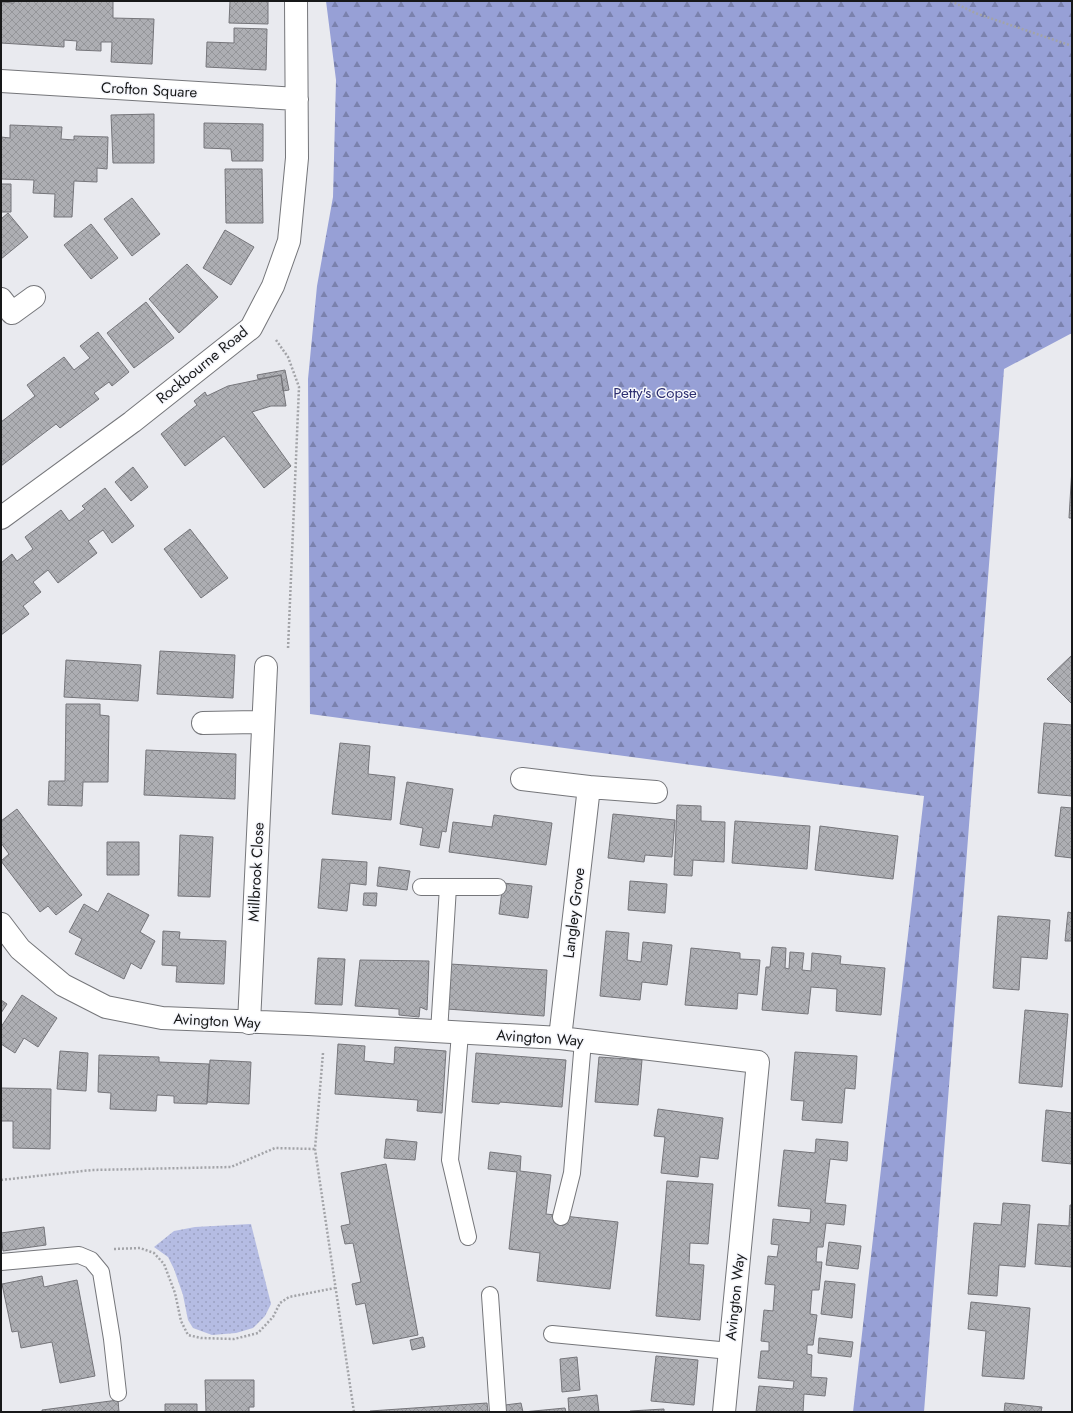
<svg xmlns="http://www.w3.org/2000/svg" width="1073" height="1413" viewBox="0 0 1073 1413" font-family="Jost,sans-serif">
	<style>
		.forest { fill: url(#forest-firs) }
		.park { fill: url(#park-dots) }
		.building { fill: url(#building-cross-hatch); stroke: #75757a }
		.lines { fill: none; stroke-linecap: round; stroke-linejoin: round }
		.lane-casing { stroke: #75767a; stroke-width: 18 }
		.street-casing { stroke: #75767a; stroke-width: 24 }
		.path { stroke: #a3a4a8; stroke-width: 2.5; stroke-dasharray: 2 2; stroke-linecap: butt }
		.lane { stroke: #fff; stroke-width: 16 }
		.street { stroke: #fff; stroke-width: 22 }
		.labels { text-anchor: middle; stroke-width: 3; stroke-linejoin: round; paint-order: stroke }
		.street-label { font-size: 15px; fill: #171819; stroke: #f6f7fc }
		.park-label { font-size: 15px; fill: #2d2f70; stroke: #f6f7fc }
	</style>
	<defs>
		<pattern id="forest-firs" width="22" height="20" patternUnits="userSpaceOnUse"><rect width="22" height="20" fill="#97a0d6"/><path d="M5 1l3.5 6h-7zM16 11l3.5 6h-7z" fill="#7a81ad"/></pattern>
		<pattern id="park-dots" width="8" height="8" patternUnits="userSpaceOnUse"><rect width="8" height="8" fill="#b5bce3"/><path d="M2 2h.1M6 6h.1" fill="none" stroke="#9ba1c2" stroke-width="1.8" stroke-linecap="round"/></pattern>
		<pattern id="building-cross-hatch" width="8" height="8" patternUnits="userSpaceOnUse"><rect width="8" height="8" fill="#adaeb3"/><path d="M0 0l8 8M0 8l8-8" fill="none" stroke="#949599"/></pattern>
	</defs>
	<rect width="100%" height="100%" fill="#e9eaef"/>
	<path class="forest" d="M 326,1 L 1072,1 L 1072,333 L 1004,369 L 924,1412 L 853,1412 L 924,796 L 310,714 L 308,379 L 317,286 L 333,197 L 336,80 Z"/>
	<path class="park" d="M 251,1224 L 271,1304 L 265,1316 L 253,1328 L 236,1333 L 212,1335 L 193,1328 L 188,1320 L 183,1295 L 174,1269 L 168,1257 L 154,1247 L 174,1231 L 195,1227 Z"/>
	<path class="building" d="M 14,1 L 113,1 L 113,18 L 154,19 L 152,64 L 111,62 L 112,42 L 101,42 L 101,51 L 76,50 L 77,41 L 64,40 L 64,47 L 1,43 L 1,2 L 14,3 Z
		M 230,1 L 268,1 L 268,24 L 229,23 Z
		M 234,28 L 267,29 L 266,70 L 206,67 L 207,42 L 234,43 Z
		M 154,114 L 154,163 L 113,163 L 111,115 Z
		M 204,123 L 263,124 L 263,161 L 232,161 L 231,149 L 204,148 Z
		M 10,125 L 62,127 L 61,139 L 74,140 L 74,136 L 108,137 L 107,169 L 97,168 L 97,182 L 74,181 L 72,217 L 54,217 L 55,194 L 33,193 L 34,180 L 1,179 L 1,137 L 10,138 Z
		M 225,169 L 262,169 L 263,223 L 226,223 Z
		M 1,184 L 11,184 L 11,212 L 1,212 Z
		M 132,198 L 160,234 L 132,256 L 104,219 Z
		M 8,213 L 28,237 L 1,259 L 1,219 Z
		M 91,224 L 118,258 L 91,279 L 64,245 Z
		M 225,230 L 254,247 L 231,285 L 203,268 Z
		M 187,264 L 218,297 L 179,333 L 149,299 Z
		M 146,302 L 174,338 L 134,368 L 107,333 Z
		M 98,332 L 129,372 L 112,386 L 109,382 L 94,393 L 99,399 L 60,428 L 56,424 L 1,466 L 1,422 L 35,396 L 27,385 L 64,357 L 74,370 L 90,358 L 80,346 Z
		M 285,370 L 289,390 L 283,391 L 281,375 L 258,379 L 257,375 Z
		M 281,375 L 286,406 L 271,406 L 252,412 L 291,466 L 264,488 L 224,436 L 185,466 L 161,434 L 197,405 L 194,401 L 205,392 L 207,396 L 228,386 Z
		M 133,467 L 148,487 L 131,501 L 115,482 Z
		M 1072,468 L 1072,518 L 1069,518 Z
		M 105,488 L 134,526 L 112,543 L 103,530 L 88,541 L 97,553 L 58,583 L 48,570 L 33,582 L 41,592 L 23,606 L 29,614 L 1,635 L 1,563 L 12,554 L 17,561 L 33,549 L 25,537 L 61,510 L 69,521 L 85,509 L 82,506 Z
		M 190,529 L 228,578 L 201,598 L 164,549 Z
		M 160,651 L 235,655 L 233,698 L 157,694 Z
		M 1072,655 L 1072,704 L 1047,679 Z
		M 66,660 L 141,665 L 138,701 L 64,697 Z
		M 66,704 L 100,704 L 100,715 L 109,716 L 108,782 L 83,782 L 82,806 L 48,805 L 49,781 L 65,781 Z
		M 1044,723 L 1072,725 L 1072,796 L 1038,793 Z
		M 340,743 L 370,746 L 368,774 L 395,777 L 391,820 L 332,814 Z
		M 146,750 L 236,754 L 235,799 L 144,795 Z
		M 407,782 L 453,789 L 446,832 L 442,831 L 439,848 L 420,845 L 423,828 L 400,824 Z
		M 677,805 L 701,806 L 701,821 L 725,822 L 724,862 L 693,860 L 692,876 L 674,875 Z
		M 1061,807 L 1072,808 L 1072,858 L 1055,856 Z
		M 17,809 L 82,895 L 56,915 L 48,906 L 40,912 L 1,861 L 9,854 L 1,843 L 1,821 Z
		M 613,814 L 675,820 L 672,857 L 645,855 L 644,862 L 608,858 Z
		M 494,815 L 552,823 L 546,865 L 449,852 L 453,822 L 492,827 Z
		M 735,821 L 810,826 L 807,869 L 732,863 Z
		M 820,826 L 898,836 L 893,879 L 815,870 Z
		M 180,835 L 213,837 L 210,897 L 178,896 Z
		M 107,842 L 139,842 L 139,875 L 107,875 Z
		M 322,859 L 367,862 L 366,885 L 350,883 L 347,911 L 318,908 Z
		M 379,867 L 410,871 L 407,890 L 377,886 Z
		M 630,881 L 667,884 L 665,913 L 628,910 Z
		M 503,883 L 532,886 L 528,918 L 499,914 Z
		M 108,893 L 149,915 L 140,932 L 155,941 L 141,969 L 131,963 L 124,979 L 75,954 L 82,939 L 69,932 L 84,904 L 98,912 Z
		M 364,893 L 377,893 L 376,906 L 363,905 Z
		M 1068,912 L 1072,913 L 1072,941 L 1065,941 Z
		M 998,916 L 1050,920 L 1047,959 L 1021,957 L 1019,990 L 993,988 Z
		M 163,931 L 180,932 L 179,939 L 226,941 L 224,984 L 176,982 L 177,966 L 162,965 Z
		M 606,931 L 629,933 L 627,960 L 641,962 L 643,942 L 672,945 L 667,985 L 642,982 L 640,1000 L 600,996 Z
		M 772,947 L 786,948 L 785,968 L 789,969 L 790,952 L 804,953 L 802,970 L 811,971 L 812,953 L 841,956 L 840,964 L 885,968 L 881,1015 L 836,1011 L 837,989 L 811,987 L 808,1014 L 762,1010 L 766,967 L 770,967 Z
		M 691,948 L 740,953 L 740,959 L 760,960 L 757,995 L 738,993 L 737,1009 L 685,1005 Z
		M 318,958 L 345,959 L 342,1005 L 315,1004 Z
		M 360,960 L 429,961 L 427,1010 L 420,1007 L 419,1017 L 399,1015 L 399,1009 L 355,1006 Z
		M 450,964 L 547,970 L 544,1016 L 447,1009 Z
		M 22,995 L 57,1018 L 38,1047 L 24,1038 L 15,1053 L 1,1044 L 1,1027 Z
		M 1,1000 L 7,1004 L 1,1013 Z
		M 1025,1010 L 1068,1014 L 1062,1087 L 1019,1083 Z
		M 338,1044 L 365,1046 L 364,1061 L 394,1064 L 395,1047 L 446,1051 L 442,1113 L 417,1111 L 418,1100 L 335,1094 Z
		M 60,1051 L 88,1053 L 86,1091 L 57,1089 Z
		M 795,1052 L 857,1056 L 855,1089 L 845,1088 L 842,1123 L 802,1120 L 804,1101 L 791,1100 Z
		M 476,1053 L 566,1060 L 562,1107 L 500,1102 L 499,1104 L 472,1102 Z
		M 99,1055 L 159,1057 L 159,1062 L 209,1064 L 207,1104 L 174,1103 L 174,1096 L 157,1095 L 156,1111 L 110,1109 L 111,1093 L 98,1092 Z
		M 599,1057 L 642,1060 L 638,1105 L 595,1102 Z
		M 210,1060 L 251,1062 L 249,1104 L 207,1102 Z
		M 1,1088 L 51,1089 L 50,1149 L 13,1148 L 13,1121 L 1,1121 Z
		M 658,1109 L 723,1118 L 718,1159 L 700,1157 L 698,1177 L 661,1173 L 665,1137 L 654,1136 Z
		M 1046,1110 L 1072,1113 L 1072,1164 L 1042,1161 Z
		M 386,1139 L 417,1142 L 415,1160 L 384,1158 Z
		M 816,1139 L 848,1142 L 847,1161 L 830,1159 L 825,1203 L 846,1205 L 844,1225 L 826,1223 L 823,1247 L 817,1247 L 816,1262 L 822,1262 L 819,1290 L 812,1290 L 810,1314 L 817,1315 L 813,1345 L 807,1345 L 807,1354 L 812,1355 L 811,1377 L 827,1378 L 825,1396 L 804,1394 L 803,1412 L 756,1412 L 759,1386 L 793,1389 L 794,1381 L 758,1378 L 761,1351 L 769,1351 L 769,1342 L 761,1341 L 764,1310 L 773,1311 L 775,1285 L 765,1284 L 768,1256 L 777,1257 L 779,1245 L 771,1244 L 773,1219 L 810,1223 L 811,1209 L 778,1206 L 784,1150 L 815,1153 Z
		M 490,1152 L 521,1156 L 520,1171 L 551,1175 L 546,1214 L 618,1222 L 610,1289 L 537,1281 L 540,1253 L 509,1249 L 517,1172 L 488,1169 Z
		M 386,1164 L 418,1335 L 373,1344 L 365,1303 L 356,1305 L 352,1284 L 361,1282 L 353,1243 L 345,1244 L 341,1226 L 350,1224 L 341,1173 Z
		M 667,1181 L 713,1184 L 708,1244 L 690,1243 L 689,1264 L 704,1265 L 700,1320 L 656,1316 Z
		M 1003,1203 L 1030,1205 L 1025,1267 L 999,1265 L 997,1296 L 968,1294 L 974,1223 L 1001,1225 Z
		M 1070,1205 L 1072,1205 L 1072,1267 L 1035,1264 L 1038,1224 L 1069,1226 Z
		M 44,1227 L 46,1245 L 3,1251 L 1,1233 Z
		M 829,1242 L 861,1246 L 858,1269 L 826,1265 Z
		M 42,1276 L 44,1287 L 77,1280 L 95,1376 L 60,1383 L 52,1342 L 21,1348 L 18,1331 L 12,1332 L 2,1284 Z
		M 825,1281 L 855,1284 L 852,1318 L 821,1314 Z
		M 971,1302 L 1030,1308 L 1024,1379 L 982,1376 L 986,1331 L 968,1329 Z
		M 423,1337 L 425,1347 L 412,1350 L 410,1340 Z
		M 819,1338 L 853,1342 L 851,1357 L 818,1353 Z
		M 656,1356 L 698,1360 L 694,1405 L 651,1401 Z
		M 577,1357 L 580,1390 L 562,1392 L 560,1359 Z
		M 205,1380 L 254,1380 L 254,1407 L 249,1407 L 249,1412 L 206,1412 Z
		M 597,1395 L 599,1412 L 569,1412 L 568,1398 Z
		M 118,1400 L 119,1412 L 42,1412 L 42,1410 Z
		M 487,1403 L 488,1412 L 370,1412 L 370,1411 Z
		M 521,1403 L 523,1412 L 565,1408 L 566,1412 L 506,1412 L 505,1405 Z
		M 1005,1403 L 1042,1407 L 1041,1412 L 1004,1412 Z
		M 165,1404 L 197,1404 L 197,1412 L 165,1412 Z
		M 664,1409 L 664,1412 L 630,1412 L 630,1411 Z"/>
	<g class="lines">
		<defs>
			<path id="lane" d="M 421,887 L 498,887
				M 439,1032 L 448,887
				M 460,1033 L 450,1160 L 468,1237
				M 561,1217 L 572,1173 L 583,1041
				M 1,1262 L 79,1255 L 91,1260 L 101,1272 L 112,1339 L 118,1393
				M 490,1295 L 498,1412
				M 552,1334 L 730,1351"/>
			<path id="street" d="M 1,81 L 297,99
				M 1,299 L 12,313 L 34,297
				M 1,518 L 132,422 L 251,328 L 273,286 L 289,241 L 297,158 L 296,1
				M 203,723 L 263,722
				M 522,779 L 589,787 L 560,1038
				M 589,787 L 656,792
				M 1,924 L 20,949 L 63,985 L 106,1007 L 162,1018 L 308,1024 L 560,1038 L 758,1062 L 724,1412
				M 249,1023 L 266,667"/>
		</defs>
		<use href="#lane" class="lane-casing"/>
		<use href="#street" class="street-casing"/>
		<path class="path" d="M 951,1 L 975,13 L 1072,46
			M 276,340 L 288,357 L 299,387 L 288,649
			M 323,1053 L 315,1149 L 354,1412
			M 1,1180 L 92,1170 L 231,1167 L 275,1148 L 315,1149
			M 114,1249 L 140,1248 L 154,1253 L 164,1264 L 175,1293 L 181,1321 L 188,1335 L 201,1338 L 234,1339 L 258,1333 L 273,1317 L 280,1303 L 289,1297 L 335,1288"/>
		<use href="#lane" class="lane"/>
		<use href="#street" class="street"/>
	</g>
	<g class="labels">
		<g class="street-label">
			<text transform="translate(149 90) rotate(3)" y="5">Crofton Square</text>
			<text transform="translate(202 365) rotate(-39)" y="5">Rockbourne Road</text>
			<text transform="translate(256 872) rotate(-87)" y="5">Millbrook Close</text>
			<text transform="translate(574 913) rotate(-83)" y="5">Langley Grove</text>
			<text transform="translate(217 1021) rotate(3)" y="5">Avington Way</text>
			<text transform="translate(540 1038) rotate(4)" y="5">Avington Way</text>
			<text transform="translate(735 1297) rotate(-84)" y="5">Avington Way</text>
		</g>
		<g class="park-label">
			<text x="655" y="398">Petty's Copse</text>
		</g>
	</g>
	<rect width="1073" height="1413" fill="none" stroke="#171819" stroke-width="4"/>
</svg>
